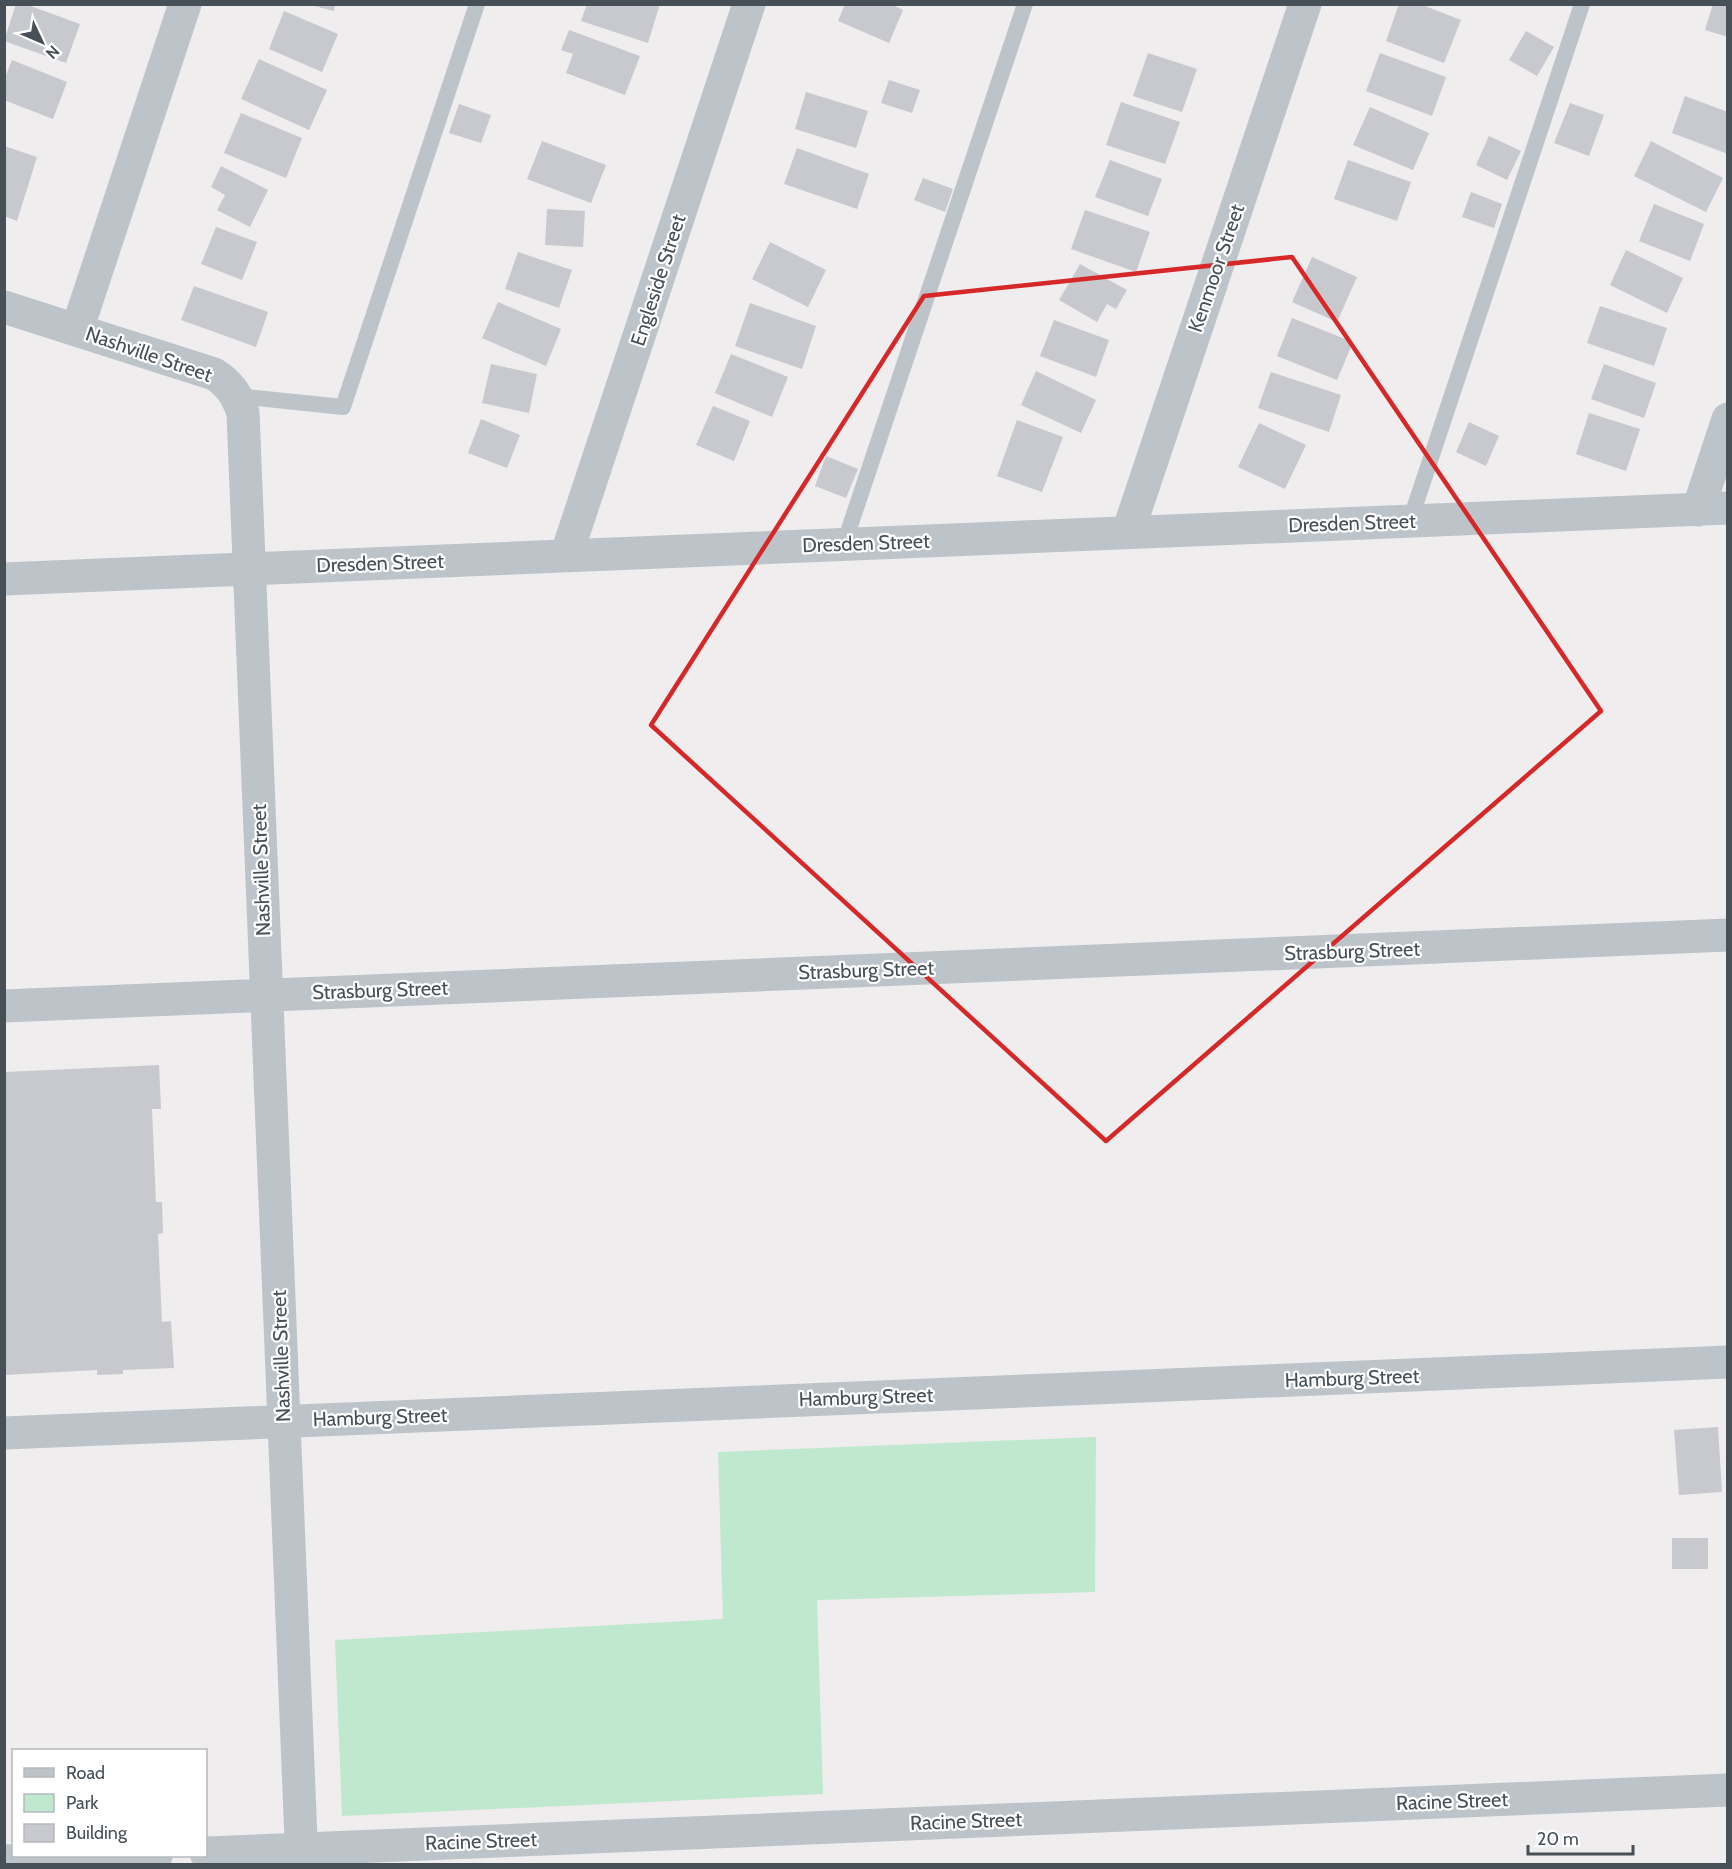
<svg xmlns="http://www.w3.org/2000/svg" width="1732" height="1869" viewBox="0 0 1732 1869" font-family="Cabin,sans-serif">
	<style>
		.green { fill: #bfe8ce }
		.building { fill: #c7c9cf }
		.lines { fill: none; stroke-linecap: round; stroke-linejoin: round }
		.lane { stroke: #bcc4ca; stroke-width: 16 }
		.street { stroke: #bcc4ca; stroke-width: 33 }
		.marked { fill: none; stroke: #d62828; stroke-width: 4.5; stroke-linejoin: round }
		.labels { text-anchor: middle; stroke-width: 4.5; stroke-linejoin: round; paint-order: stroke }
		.street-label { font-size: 20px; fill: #475057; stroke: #fff }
	</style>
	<rect width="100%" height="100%" fill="#efeded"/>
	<path class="green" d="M 1096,1437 L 1095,1592 L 817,1600 L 823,1794 L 342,1816 L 335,1640 L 723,1619 L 718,1452 Z"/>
	<path class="building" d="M 16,4 L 25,4 L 80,24 L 66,63 L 4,41 Z
		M 306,4 L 335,4 L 334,11 Z
		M 587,4 L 660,4 L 648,43 L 581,21 Z
		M 845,4 L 890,4 L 903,10 L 889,43 L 838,21 Z
		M 1399,4 L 1420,4 L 1461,20 L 1444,63 L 1386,41 Z
		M 1713,4 L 1728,4 L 1728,37 L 1705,30 Z
		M 284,11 L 338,34 L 322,72 L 269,49 Z
		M 569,30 L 640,56 L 625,95 L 566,73 L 573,54 L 561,50 Z
		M 1526,31 L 1554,47 L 1537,76 L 1509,60 Z
		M 1148,53 L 1197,69 L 1182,112 L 1133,96 Z
		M 1380,53 L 1446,77 L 1432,116 L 1366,91 Z
		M 259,59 L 327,90 L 309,130 L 241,99 Z
		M 12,60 L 67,82 L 53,119 L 4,100 L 4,80 Z
		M 889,80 L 920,90 L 912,113 L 881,103 Z
		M 806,92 L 868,111 L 856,148 L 795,129 Z
		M 1685,96 L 1728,112 L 1728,154 L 1672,133 Z
		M 1121,102 L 1180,122 L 1165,164 L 1106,145 Z
		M 1570,103 L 1604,115 L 1589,156 L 1554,143 Z
		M 459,104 L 491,115 L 481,143 L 449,133 Z
		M 1370,107 L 1429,133 L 1413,170 L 1353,145 Z
		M 241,113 L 302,138 L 286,178 L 224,153 Z
		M 1489,136 L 1521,151 L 1507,180 L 1476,165 Z
		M 542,141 L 606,165 L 591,203 L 527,179 Z
		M 1651,141 L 1723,178 L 1706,212 L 1634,176 Z
		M 4,146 L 37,157 L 17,221 L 4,216 Z
		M 797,148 L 869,174 L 857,209 L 784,184 Z
		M 1110,160 L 1162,179 L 1148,216 L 1095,197 Z
		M 1348,160 L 1411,182 L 1397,221 L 1334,199 Z
		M 221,166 L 268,190 L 250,227 L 217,210 L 225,195 L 211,187 Z
		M 923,178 L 953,189 L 945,212 L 914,200 Z
		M 1471,192 L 1502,204 L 1494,228 L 1462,217 Z
		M 1654,204 L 1704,224 L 1690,261 L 1639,241 Z
		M 547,209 L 585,211 L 583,247 L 545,245 Z
		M 1085,210 L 1150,232 L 1136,272 L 1071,249 Z
		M 216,227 L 257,242 L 242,280 L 201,264 Z
		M 770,242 L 826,270 L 808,307 L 752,279 Z
		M 1626,250 L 1683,278 L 1667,313 L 1610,285 Z
		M 518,252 L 572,270 L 559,308 L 505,289 Z
		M 1312,257 L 1357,277 L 1337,322 L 1292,302 Z
		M 1080,264 L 1127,290 L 1116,309 L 1107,304 L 1097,322 L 1059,300 Z
		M 194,286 L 268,312 L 256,347 L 181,320 Z
		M 498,302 L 561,329 L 546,366 L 482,338 Z
		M 750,303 L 816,326 L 802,369 L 735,346 Z
		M 1600,306 L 1667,328 L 1654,366 L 1587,343 Z
		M 1292,318 L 1353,342 L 1337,380 L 1277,356 Z
		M 1054,320 L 1109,340 L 1096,377 L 1040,356 Z
		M 731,354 L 788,377 L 772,417 L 715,393 Z
		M 491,364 L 537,374 L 529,413 L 482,403 Z
		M 1604,364 L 1656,383 L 1644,418 L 1591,399 Z
		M 1036,371 L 1096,400 L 1081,433 L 1021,405 Z
		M 1271,372 L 1341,395 L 1329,432 L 1258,408 Z
		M 713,406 L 750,421 L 734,461 L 696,445 Z
		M 1589,413 L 1640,429 L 1626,471 L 1576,454 Z
		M 481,419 L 520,435 L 507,468 L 468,453 Z
		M 1017,420 L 1063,437 L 1042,492 L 997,476 Z
		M 1469,422 L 1499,436 L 1486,466 L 1456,452 Z
		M 1259,423 L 1306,445 L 1285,489 L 1238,467 Z
		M 826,456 L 858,469 L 846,498 L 815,486 Z
		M 159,1065 L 161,1109 L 152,1109 L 156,1202 L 162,1202 L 163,1233 L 158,1234 L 162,1322 L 171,1321 L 174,1368 L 123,1370 L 123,1374 L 97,1375 L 97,1370 L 5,1375 L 5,1072 Z
		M 1718,1427 L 1722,1492 L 1679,1495 L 1674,1430 Z
		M 1672,1538 L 1708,1538 L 1708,1569 L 1672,1569 Z"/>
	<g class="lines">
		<path class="lane" d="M 237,396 L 343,407 L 477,4
			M 1410,521 L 1582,4
			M 844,544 L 1025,4"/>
		<path class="street" d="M 4,307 L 214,374 C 230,384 237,395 243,413 L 302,1864
			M 77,330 L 185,4
			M 1698,510 L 1728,419
			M 1128,532 L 1305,4
			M 566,556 L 749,4
			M 4,579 L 1728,508
			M 4,1006 L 1728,935
			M 4,1433 L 1728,1362
			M 206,1853 L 1728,1790
			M 4,1861 L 156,1856"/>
	</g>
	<path class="marked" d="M 1292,257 L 1601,711 L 1106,1141 L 651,725 L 924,296 Z"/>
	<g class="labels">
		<g class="street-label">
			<text transform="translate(1216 268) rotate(-71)" y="7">Kenmoor Street</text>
			<text transform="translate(658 280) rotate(-72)" y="7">Engleside Street</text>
			<text transform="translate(149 354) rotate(19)" y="7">Nashville Street</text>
			<text transform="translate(1352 523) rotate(-2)" y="7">Dresden Street</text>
			<text transform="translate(866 543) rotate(-2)" y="7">Dresden Street</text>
			<text transform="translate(380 563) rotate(-2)" y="7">Dresden Street</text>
			<text transform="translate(261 870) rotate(-92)" y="7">Nashville Street</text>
			<text transform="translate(1352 951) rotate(-2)" y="7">Strasburg Street</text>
			<text transform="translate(866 970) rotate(-2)" y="7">Strasburg Street</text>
			<text transform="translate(380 990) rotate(-2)" y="7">Strasburg Street</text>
			<text transform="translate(281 1356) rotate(-92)" y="7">Nashville Street</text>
			<text transform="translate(1352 1378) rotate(-2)" y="7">Hamburg Street</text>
			<text transform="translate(866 1397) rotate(-2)" y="7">Hamburg Street</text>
			<text transform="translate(380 1417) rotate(-2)" y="7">Hamburg Street</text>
			<text transform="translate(1452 1801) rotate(-2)" y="7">Racine Street</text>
			<text transform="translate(966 1821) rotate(-2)" y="7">Racine Street</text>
			<text transform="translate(481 1841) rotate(-2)" y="7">Racine Street</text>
		</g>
	</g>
	<rect width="1732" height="1869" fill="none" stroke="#475057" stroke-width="12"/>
	<rect x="12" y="1749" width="195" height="108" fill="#ffffff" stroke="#b5b9bc" stroke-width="1.5"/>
	<rect x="24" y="1768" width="30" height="9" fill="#bcc4ca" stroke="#b5b9bc" stroke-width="1.5"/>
	<text x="66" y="1779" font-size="18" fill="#475057">Road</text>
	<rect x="24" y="1794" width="30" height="18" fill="#bfe8ce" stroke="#b5b9bc" stroke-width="1.5"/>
	<text x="66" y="1809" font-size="18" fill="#475057">Park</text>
	<rect x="24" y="1824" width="30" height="18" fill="#c7c9cf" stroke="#b5b9bc" stroke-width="1.5"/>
	<text x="66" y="1839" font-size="18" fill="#475057">Building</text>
	<g transform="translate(42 42) rotate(134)" stroke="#ffffff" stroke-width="4.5" paint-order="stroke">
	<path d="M0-4.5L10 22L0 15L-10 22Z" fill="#475057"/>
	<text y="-9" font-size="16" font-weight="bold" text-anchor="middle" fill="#475057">N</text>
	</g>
	<path d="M1528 1845v9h105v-9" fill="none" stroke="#475057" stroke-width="3"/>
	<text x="1537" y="1845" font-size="18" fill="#475057" stroke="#ffffff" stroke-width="4.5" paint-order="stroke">20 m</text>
</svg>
